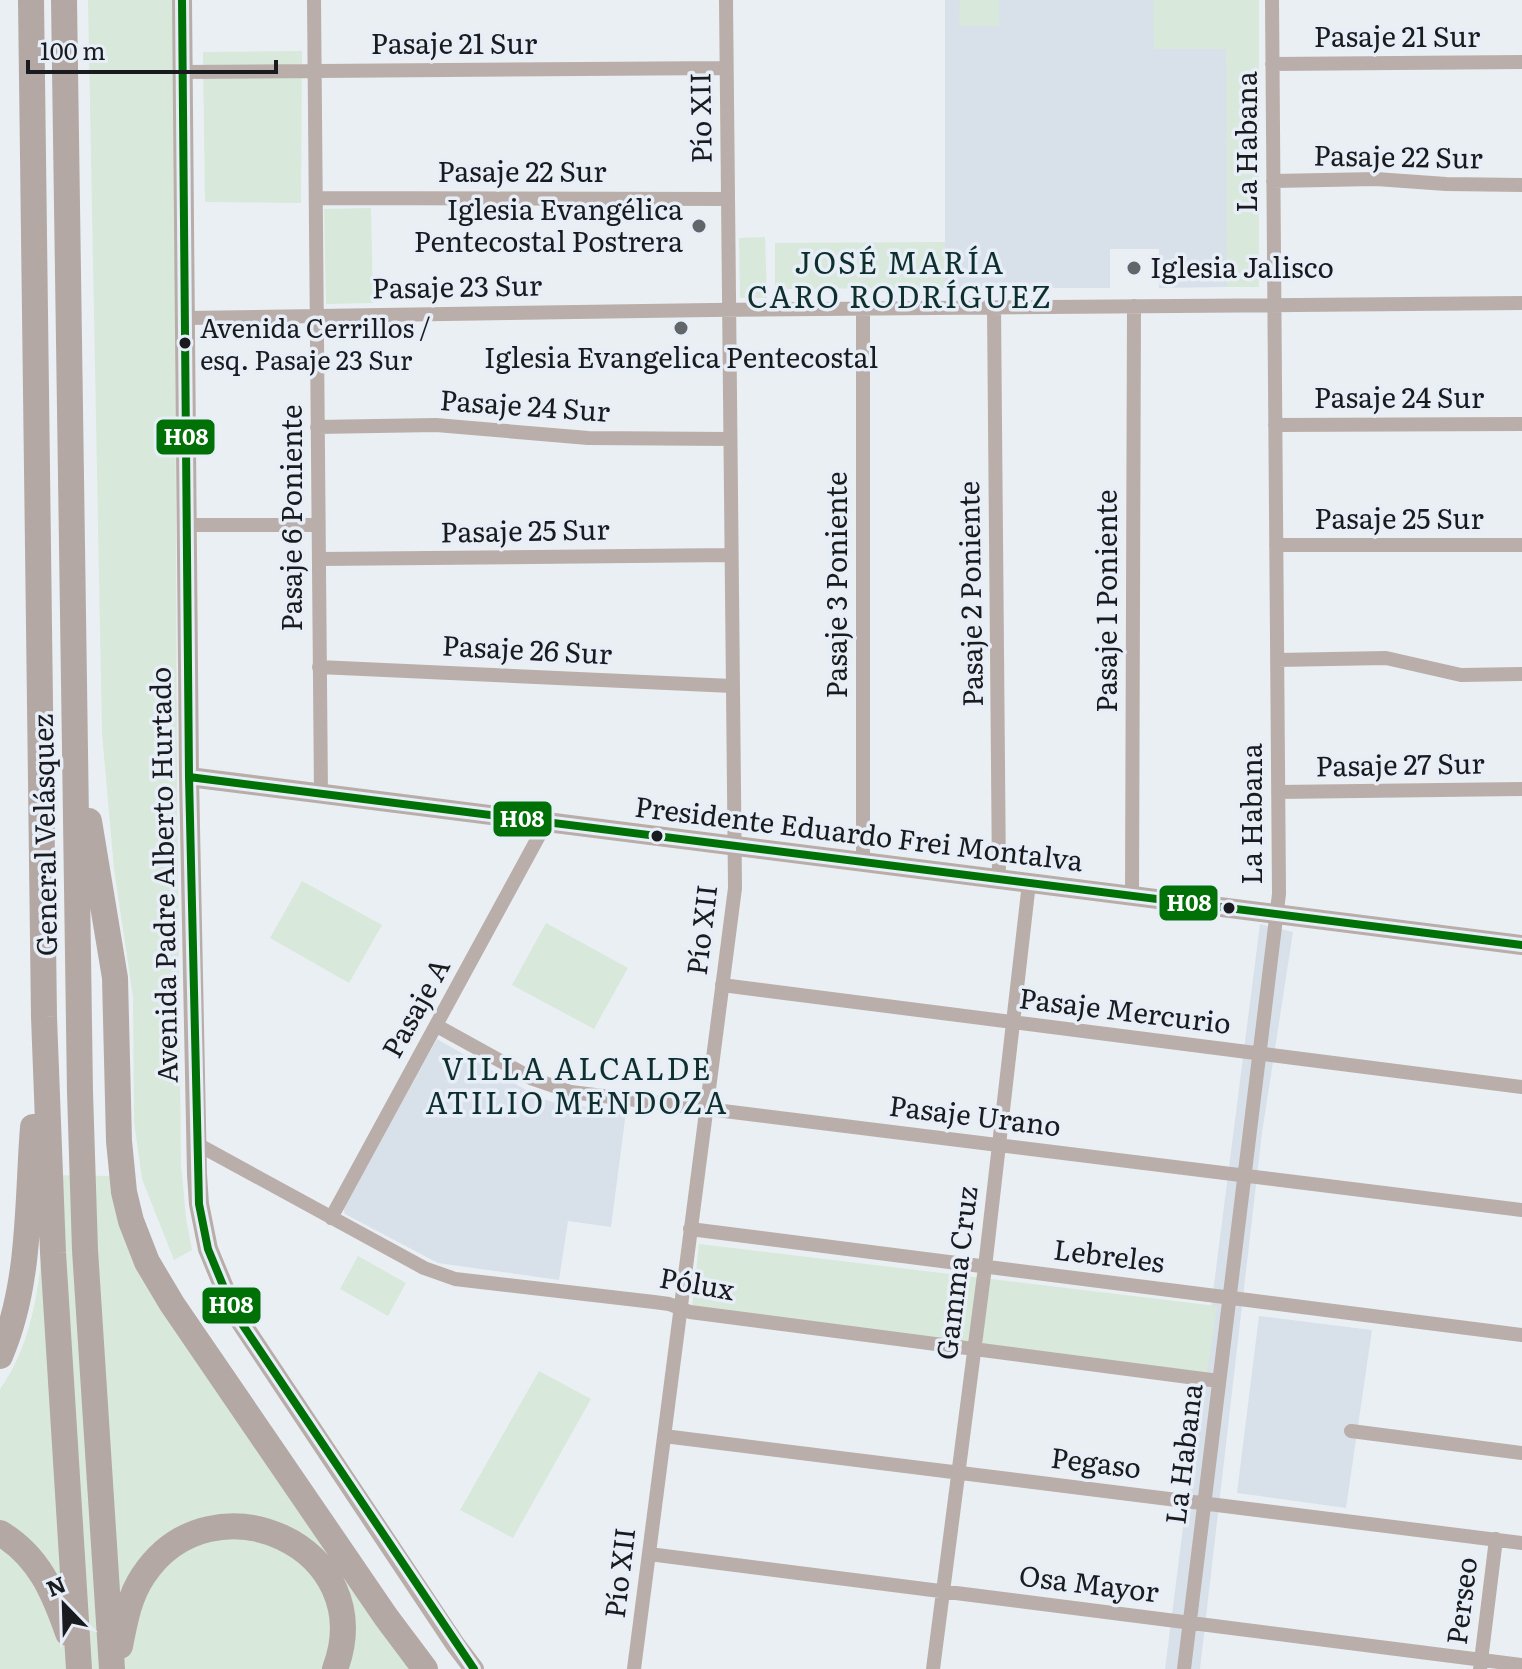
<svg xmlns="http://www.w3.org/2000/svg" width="1522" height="1669" viewBox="0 0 1522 1669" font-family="Literata,serif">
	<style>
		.built { fill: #d8e1ea }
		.green { fill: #d8e8da }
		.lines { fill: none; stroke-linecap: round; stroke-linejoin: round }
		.street { stroke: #baaeaa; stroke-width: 14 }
		.secondary { stroke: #b9ada9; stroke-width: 20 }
		.highway { stroke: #b4a8a5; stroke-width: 26 }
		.bus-1-casing { stroke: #e7eef7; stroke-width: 14 }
		.bus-1 { stroke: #007106; stroke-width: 8 }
		.poi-dot { fill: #626569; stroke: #e7eef7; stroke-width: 3 }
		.bus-dot { fill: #191b1e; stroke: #e7eef7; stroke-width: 3 }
		.labels { text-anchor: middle; stroke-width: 7; stroke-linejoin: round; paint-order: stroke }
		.bus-label { font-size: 26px; fill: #191b1e; stroke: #e7eef7; text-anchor: start }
		.street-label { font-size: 28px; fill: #191b1e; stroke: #e7eef7 }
		.poi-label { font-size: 28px; fill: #191b1e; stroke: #e7eef7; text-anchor: end }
		.neighbourhood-label { font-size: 30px; letter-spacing: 2px; fill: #0e302d; stroke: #e7eef7 }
		.line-badge { stroke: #e7eef7; stroke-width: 3 }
		.badge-label { font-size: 22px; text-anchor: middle; font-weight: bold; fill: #fff }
	</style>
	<rect width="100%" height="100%" fill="#eaeff4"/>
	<path class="built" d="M 945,0 L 1153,0 L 1227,49 L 1227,287 L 1159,288 L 1159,249 L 1110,249 L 1110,288 L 945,288 Z
		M 1260,924 L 1293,932 L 1262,1133 L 1200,1669 L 1165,1669 Z
		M 437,1039 L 540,1098 L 553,1102 L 626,1112 L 611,1227 L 568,1221 L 559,1280 L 438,1263 L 345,1214 L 343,1208 Z
		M 1259,1316 L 1372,1330 L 1346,1508 L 1237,1493 Z"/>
	<path class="green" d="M 88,0 L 174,0 L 177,793 L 181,1164 L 186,1218 L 192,1250 L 174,1260 L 142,1179 L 134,1122 L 133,997 L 114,869 L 102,733 Z
		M 960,0 L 999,0 L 999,26 L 959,26 Z
		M 1153,0 L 1259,0 L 1259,287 L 1227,287 L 1226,49 L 1154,49 Z
		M 302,51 L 301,203 L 205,202 L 203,52 Z
		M 371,208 L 373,303 L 326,304 L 324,209 Z
		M 765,237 L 767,298 L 740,298 L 739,238 Z
		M 945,242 L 945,288 L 775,289 L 775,243 Z
		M 302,881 L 382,925 L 349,983 L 270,938 Z
		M 546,923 L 628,968 L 594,1029 L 512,985 Z
		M 47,1175 L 111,1176 L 116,1206 L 415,1669 L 0,1669 L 0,1389 C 43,1329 42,1246 47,1175 Z
		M 699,1244 L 1217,1306 L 1207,1373 L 692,1307 Z
		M 358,1256 L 406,1283 L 388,1316 L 340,1289 Z
		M 539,1371 L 591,1399 L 513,1538 L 460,1510 Z"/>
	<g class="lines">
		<path class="street" d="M 314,0 L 321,795
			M 1272,64 L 1522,62
			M 182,72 L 726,68
			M 1273,181 L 1376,179 L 1446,184 L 1522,185
			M 316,198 L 728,199
			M 994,307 L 999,880
			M 186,318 L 711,310 L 1522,303
			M 1275,425 L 1522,424
			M 317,427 L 436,425 L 588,438 L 730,439
			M 188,525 L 318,525
			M 1276,545 L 1522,545
			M 319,559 L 731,555
			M 1277,660 L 1386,658 L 1461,675 L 1522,674
			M 319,667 L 732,686
			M 1278,792 L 1522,789
			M 863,862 L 863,308
			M 1132,896 L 1134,306
			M 722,985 L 1522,1087
			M 437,1026 L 533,1079 L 571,1092 L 1522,1210
			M 197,1144 L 424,1268 L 455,1279 L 654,1302 L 669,1304 L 690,1312 L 1219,1381
			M 331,1218 L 546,823
			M 690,1229 L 1522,1335
			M 1351,1431 L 1522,1453
			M 664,1436 L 1522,1543
			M 649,1554 L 1522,1665
			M 634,1669 L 735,888 L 726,0
			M 933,1669 L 985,1267 L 1029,883
			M 1184,1669 L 1279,894 L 1272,0
			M 1480,1669 L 1496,1539"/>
		<path class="secondary" d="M 182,0 L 189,777 L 197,1174 L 199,1204 L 208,1249 L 234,1312 L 455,1644 L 474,1669
			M 189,777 L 1522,945"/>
		<path class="highway" d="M 31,0 L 44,1017 L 53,1253 L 79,1669
			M 64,0 L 80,1092 L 85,1250 L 112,1669
			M 89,821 L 115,978 L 119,1141 L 124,1192 L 131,1221 L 147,1262 L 172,1304 L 386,1617 L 425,1669
			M 0,1356 C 31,1284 27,1204 33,1127
			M 0,1533 C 39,1556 54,1593 68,1633
			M 120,1646 C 125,1621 129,1597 143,1576 C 212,1471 381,1547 335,1669"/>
		<defs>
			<path id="bus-1" d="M 182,0 L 189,777 L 199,1204 L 208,1249 L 234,1312 L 474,1669
				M 189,777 L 1522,945"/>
		</defs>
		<use href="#bus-1" class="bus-1-casing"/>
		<use href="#bus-1" class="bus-1"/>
	</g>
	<g class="poi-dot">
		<circle cx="699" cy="226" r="8"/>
		<circle cx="1134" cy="268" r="8"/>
		<circle cx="681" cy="328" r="8"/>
	</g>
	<g class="bus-dot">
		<circle cx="185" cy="343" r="7"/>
		<circle cx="657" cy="836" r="7"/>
		<circle cx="1229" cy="908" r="7"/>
	</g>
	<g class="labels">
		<g class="bus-label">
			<text x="200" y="338">Avenida Cerrillos /<tspan x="200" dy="32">esq. Pasaje 23 Sur</tspan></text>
		</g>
		<g class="street-label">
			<text x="1397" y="47">Pasaje 21 Sur</text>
			<text x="454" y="54">Pasaje 21 Sur</text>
			<text transform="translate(701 118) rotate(-91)" y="10">Pío XII</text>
			<text transform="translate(1247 142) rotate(-90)" y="10">La Habana</text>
			<text transform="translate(1398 157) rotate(1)" y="10">Pasaje 22 Sur</text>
			<text x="522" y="182">Pasaje 22 Sur</text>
			<text transform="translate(457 287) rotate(-1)" y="10">Pasaje 23 Sur</text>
			<text x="1399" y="408">Pasaje 24 Sur</text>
			<text transform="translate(525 406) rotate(4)" y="10">Pasaje 24 Sur</text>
			<text transform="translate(292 518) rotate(-90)" y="10">Pasaje 6 Poniente</text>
			<text x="1399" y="529">Pasaje 25 Sur</text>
			<text transform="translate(525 531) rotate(-1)" y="10">Pasaje 25 Sur</text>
			<text transform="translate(837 585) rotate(-90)" y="10">Pasaje 3 Poniente</text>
			<text transform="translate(971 594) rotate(-91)" y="10">Pasaje 2 Poniente</text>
			<text transform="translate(1107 601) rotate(-90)" y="10">Pasaje 1 Poniente</text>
			<text transform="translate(527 650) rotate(3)" y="10">Pasaje 26 Sur</text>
			<text transform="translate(1400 765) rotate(-1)" y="10">Pasaje 27 Sur</text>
			<text transform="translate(1252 814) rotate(-90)" y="10">La Habana</text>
			<text transform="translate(859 834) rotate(7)" y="10">Presidente Eduardo Frei Montalva</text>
			<text transform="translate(45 835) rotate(-91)" y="10">General Velásquez</text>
			<text transform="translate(164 875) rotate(-91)" y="10">Avenida Padre Alberto Hurtado</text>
			<text transform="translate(702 930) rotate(-83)" y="10">Pío XII</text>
			<text transform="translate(416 1008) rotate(-61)" y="10">Pasaje A</text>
			<text transform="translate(1125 1011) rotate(7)" y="10">Pasaje Mercurio</text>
			<text transform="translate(975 1116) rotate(7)" y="10">Pasaje Urano</text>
			<text transform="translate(1109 1256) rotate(7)" y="10">Lebreles</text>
			<text transform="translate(957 1273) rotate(-83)" y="10">Gamma Cruz</text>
			<text transform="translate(697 1284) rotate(10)" y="10">Pólux</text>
			<text transform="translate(1184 1454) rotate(-83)" y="10">La Habana</text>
			<text transform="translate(1096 1463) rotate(7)" y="10">Pegaso</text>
			<text transform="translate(620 1573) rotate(-83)" y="10">Pío XII</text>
			<text transform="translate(1089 1584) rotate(7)" y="10">Osa Mayor</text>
			<text transform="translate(1462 1601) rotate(-83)" y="10">Perseo</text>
		</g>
		<g class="poi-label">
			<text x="683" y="220">Iglesia Evangélica<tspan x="683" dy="32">Pentecostal Postrera</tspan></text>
			<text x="1150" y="278" text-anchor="start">Iglesia Jalisco</text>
			<text x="681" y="368" text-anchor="middle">Iglesia Evangelica Pentecostal</text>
		</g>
		<g class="neighbourhood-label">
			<text x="900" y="274">JOSÉ MARÍA<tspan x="900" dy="34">CARO RODRÍGUEZ</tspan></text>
			<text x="577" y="1080">VILLA ALCALDE<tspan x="577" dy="34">ATILIO MENDOZA</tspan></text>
		</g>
	</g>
	<g class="line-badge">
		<rect x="155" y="418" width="61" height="38" rx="8" fill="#007106"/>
		<rect x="492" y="800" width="61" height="38" rx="8" fill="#007106"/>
		<rect x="1158" y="884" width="61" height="38" rx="8" fill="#007106"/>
		<rect x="201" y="1286" width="61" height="39" rx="8" fill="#007106"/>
	</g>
	<g class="badge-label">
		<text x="186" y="445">H08</text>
		<text x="522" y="827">H08</text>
		<text x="1189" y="911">H08</text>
		<text x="231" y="1313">H08</text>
	</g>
	<g transform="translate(64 1605) rotate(337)" stroke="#e7eef7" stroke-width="6" paint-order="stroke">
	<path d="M0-6L14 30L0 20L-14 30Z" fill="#191b1e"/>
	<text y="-12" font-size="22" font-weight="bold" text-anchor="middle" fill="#191b1e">N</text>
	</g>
	<path d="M28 60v12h248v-12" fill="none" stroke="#191b1e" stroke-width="4"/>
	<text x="40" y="60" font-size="24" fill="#191b1e" stroke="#e7eef7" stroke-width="6" paint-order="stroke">100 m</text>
</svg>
